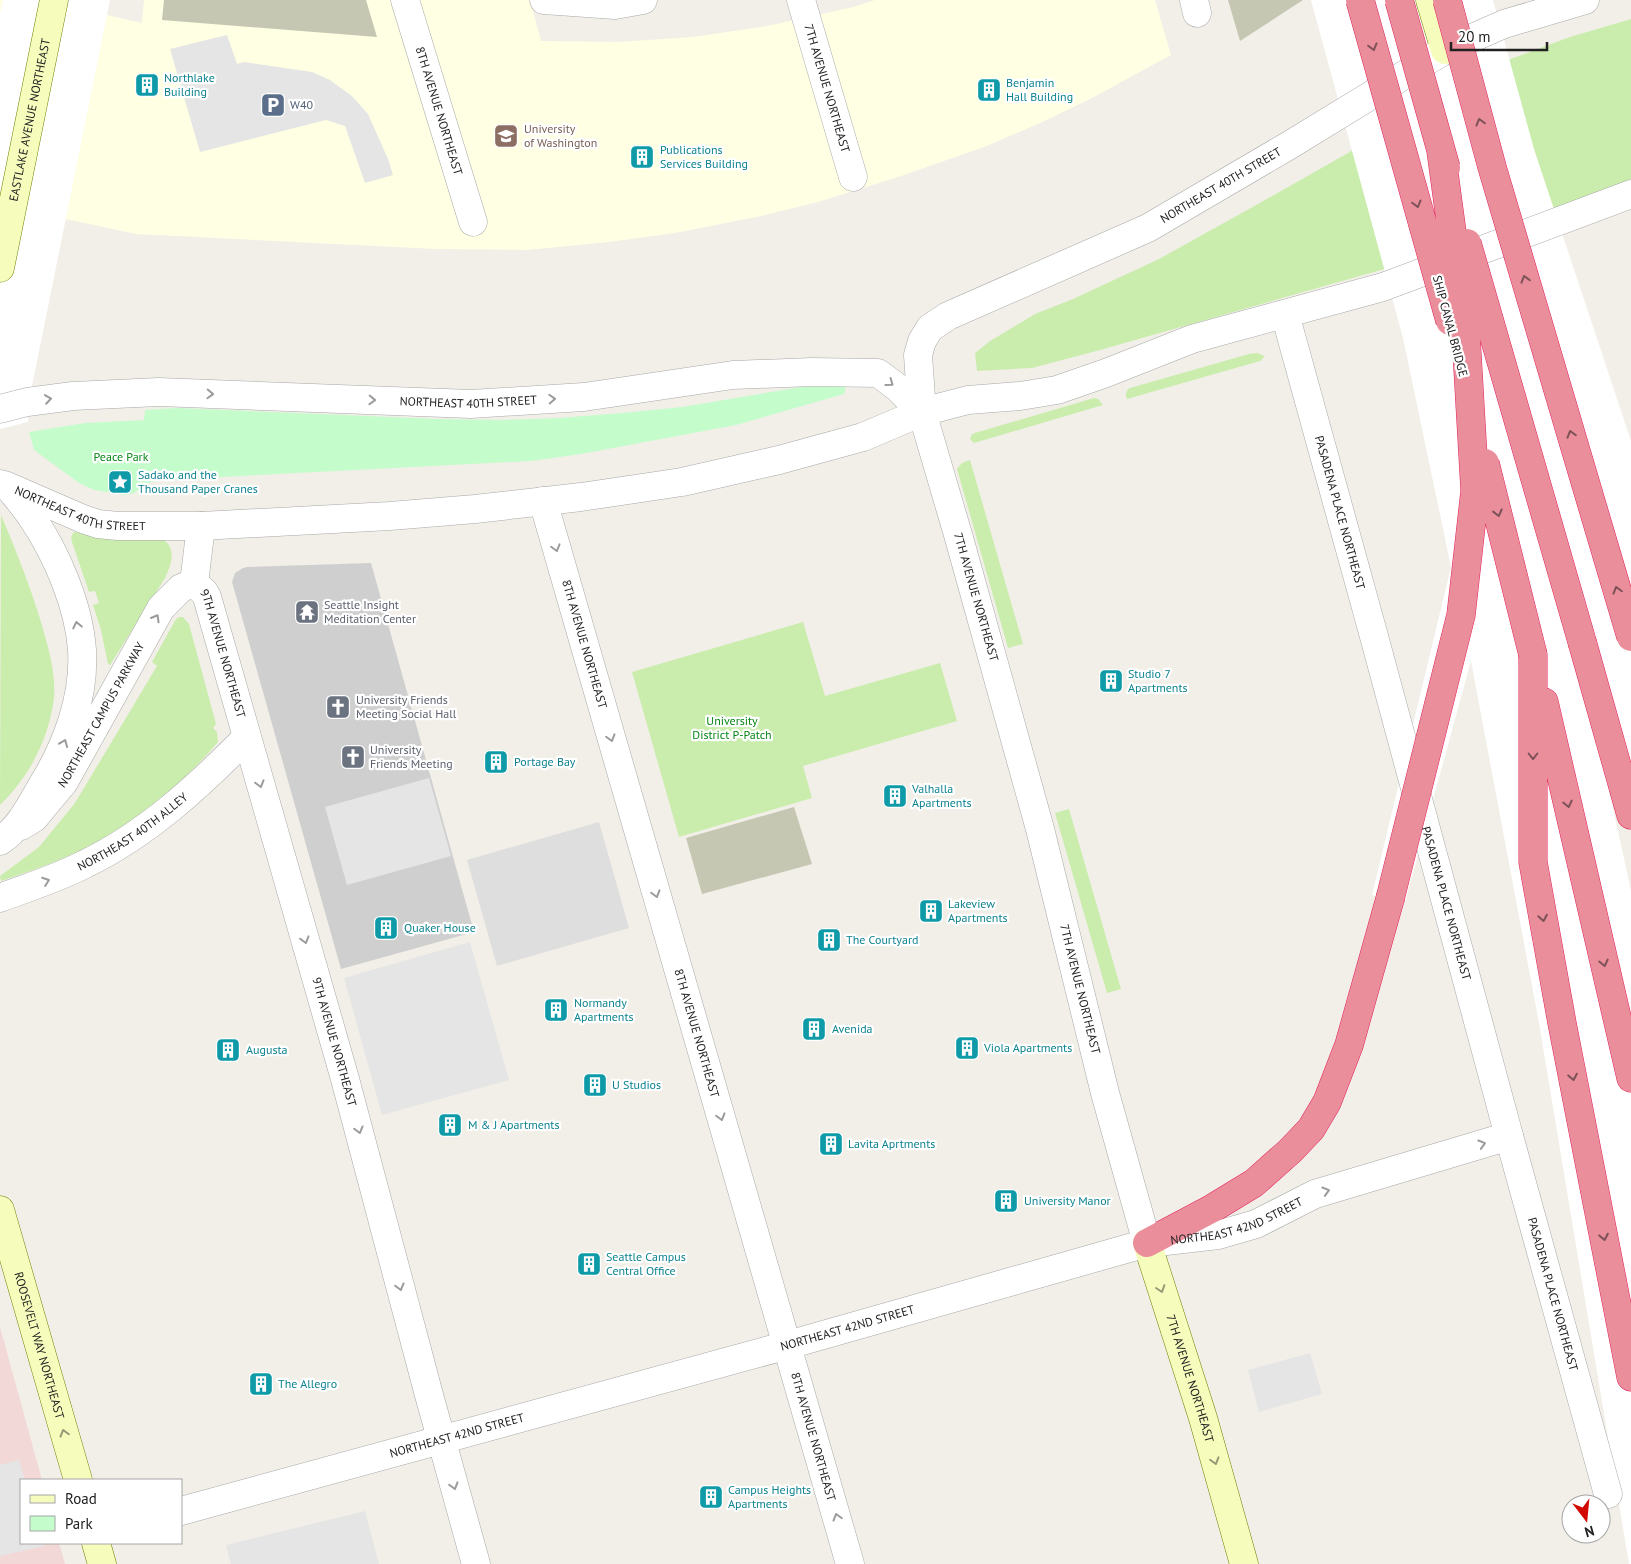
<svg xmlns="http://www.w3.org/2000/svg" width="1631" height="1564" viewBox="0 0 1631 1564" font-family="'PT Sans',sans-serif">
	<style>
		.residential { fill: #dfdede }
		.commercial { fill: #f2d9d7 }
		.education { fill: #feffe3 }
		.religious { fill: #cfcfcf }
		.construction { fill: #c6c7b2 }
		.grass { fill: #caedad }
		.park { fill: #c5fccc }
		.parking { fill: #e5e5e5 }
		.pier { fill: #fff }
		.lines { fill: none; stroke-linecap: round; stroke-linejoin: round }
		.minor-casing { stroke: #a8a8a8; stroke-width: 29 }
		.tertiary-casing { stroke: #a8a8a8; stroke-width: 29 }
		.secondary-casing { stroke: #6d8001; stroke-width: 29 }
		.motorway-casing { stroke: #e2235c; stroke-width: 29 }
		.minor { stroke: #fff; stroke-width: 28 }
		.tertiary { stroke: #fff; stroke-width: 28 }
		.secondary { stroke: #f6fcbc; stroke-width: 28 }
		.motorway { stroke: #eb8e9b; stroke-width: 28 }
		.motorway-bridge-casing { stroke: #e2235c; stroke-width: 29; stroke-linecap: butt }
		.motorway-bridge { stroke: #eb8e9b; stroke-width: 28 }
		.oneway { stroke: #7c5258 }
		.oneway2 { stroke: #9b9b9b }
		.oneway3 { stroke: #969976 }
		.labels { text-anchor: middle; stroke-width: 4.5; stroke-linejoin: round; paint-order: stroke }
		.culture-label { font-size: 12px; fill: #0d838f; stroke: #fff; text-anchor: start }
		.street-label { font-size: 12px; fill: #212121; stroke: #fff }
		.service-label { font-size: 12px; fill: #4e5e75; stroke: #fff; text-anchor: start }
		.education-label { font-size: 12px; fill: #785e54; stroke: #fff; text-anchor: start }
		.park-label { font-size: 12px; fill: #088718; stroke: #fff }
		.worship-label { font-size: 12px; fill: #5b616d; stroke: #fff; text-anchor: start }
	</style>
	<rect width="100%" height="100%" fill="#f2efe8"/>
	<path class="residential" d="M 599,822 L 629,928 L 497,966 L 467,860 Z"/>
	<path class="commercial" d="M 0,1327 L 42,1480 L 21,1480 L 21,1543 L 59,1543 L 65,1564 L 0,1564 Z"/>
	<path class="education" d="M 0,0 L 41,0 L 142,23 L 144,0 L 530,0 L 541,41 L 617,42 L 693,37 L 767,26 L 853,7 L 875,0 L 1155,0 L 1171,55 L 1092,98 L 1038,124 L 984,147 L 901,176 L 818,202 L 761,216 L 675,233 L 609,242 L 527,250 L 436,249 L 136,234 L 0,205 Z"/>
	<path class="religious" d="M 371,563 L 474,932 L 341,969 L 232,582 L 235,573 L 243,568 L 247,567 Z"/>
	<path class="construction" d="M 164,0 L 366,0 L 377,37 L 162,20 Z
		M 1228,0 L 1303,0 L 1240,41 Z
		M 794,807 L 812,864 L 702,894 L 686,838 Z"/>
	<path class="grass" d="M 1631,19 L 1631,179 L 1558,208 L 1381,270 L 1100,350 L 1032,368 L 977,371 L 975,353 L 990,341 L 1035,314 L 1073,299 L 1159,259 L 1258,204 L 1348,153 L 1415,107 L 1484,69 L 1570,37 Z
		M 1257,353 L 1265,356 L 1260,361 L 1127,399 C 1125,395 1126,390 1130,388 L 1249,354 Z
		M 1094,398 L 1098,399 L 1103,405 L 974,443 L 970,439 L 972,434 L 975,433 Z
		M 970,460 L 1023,644 L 1008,648 L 957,469 L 962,463 Z
		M 1,515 C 16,550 30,586 41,622 C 48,646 56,673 54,698 C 49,739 29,777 0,805 Z
		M 74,532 L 164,540 C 177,550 171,565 165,578 L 110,665 L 108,664 L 101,630 L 93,605 L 99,603 L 95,591 L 89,592 L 71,539 L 72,535 Z
		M 179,617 L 183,617 L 189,624 L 216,724 L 213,728 L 217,732 L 218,742 C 186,780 147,813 104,838 C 72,857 36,869 1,881 L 0,876 L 39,847 L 75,803 L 157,666 L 152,662 L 176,619 Z
		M 803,622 L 825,696 L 940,663 L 957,721 L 803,766 L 812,798 L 679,837 L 632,672 Z
		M 1069,809 L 1121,989 L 1107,993 L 1055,813 Z"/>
	<path class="park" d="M 845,386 L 846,387 L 844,394 L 736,425 L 581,454 L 531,461 L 163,480 L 151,482 L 134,493 L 125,495 L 94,490 L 79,483 L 34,450 L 29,432 L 85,423 L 144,420 L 145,410 L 177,408 L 438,419 L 504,420 L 559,418 L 633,412 L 682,407 L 801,387 Z"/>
	<path class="parking" d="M 227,35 L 237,64 L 244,62 L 312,72 L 330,80 L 352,96 L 368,114 L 388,159 L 393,175 L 365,183 L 345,126 L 326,120 L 200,152 L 170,49 Z
		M 429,778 L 451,856 L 347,885 L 325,807 Z
		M 470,942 L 509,1080 L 382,1115 L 344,978 Z
		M 1310,1353 L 1322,1394 L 1259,1412 L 1248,1370 Z
		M 19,1460 L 25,1480 L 21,1480 L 21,1543 L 43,1543 L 44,1546 L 0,1556 L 0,1465 Z
		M 365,1511 L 379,1564 L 231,1564 L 226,1545 Z"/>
	<path class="pier" d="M 3,0 L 110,0 L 28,406 L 28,422 L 0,429 L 0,13 Z
		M 1311,0 L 1493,0 L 1534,149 L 1631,441 L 1631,771 L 1578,647 L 1631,891 L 1631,1564 L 1629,1564 L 1539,1023 L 1471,661 L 1405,902 L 1372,895 L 1451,567 L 1403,338 Z"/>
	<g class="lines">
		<defs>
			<g id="minor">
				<path id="s1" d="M 405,0 L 473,222"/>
				<path d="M 544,0 L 615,5 L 643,0"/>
				<path id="s2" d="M 801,0 L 853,177"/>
				<path d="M 1194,0 L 1197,13"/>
				<path id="s3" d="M 1285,314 L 1372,629 L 1509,1136 L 1608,1494"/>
				<path id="s4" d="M 543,501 L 850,1564"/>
				<path id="s5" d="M 194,583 L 204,592 L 207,597 L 345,1079 L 429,1395 L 476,1564"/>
				<path d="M 194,583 L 201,526"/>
				<path id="s6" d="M 21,826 L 34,818 L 64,782 L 161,608 L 181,588 L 194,583"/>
				<path id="s7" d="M 0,898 C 29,887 58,878 85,864 C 147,834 199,786 247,737"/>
				<path id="s8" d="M 1149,1243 L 1218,1235 L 1256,1224 L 1315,1194 L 1509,1136"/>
			</g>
			<g id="tertiary">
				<path id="s9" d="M 0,409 L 27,402 L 73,396 L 159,392 L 471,404 L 584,397 L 733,375 L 812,372 L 878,373 L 898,388 L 922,412"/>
				<path id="s10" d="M 0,484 L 7,486 L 83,519 L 98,524 L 118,526 L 201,526 L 390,516 L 475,509 L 581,497 L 682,482 L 779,460 L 863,437 L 922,412 L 968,400 L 1020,396 L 1057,390 L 1106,373 L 1192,339 L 1383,287 L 1631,194"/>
				<path d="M 0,841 C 20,828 31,804 43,784 C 67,745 85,696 82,650 C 79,606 57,555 33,519 C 26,508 18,499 10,489"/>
				<path id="s11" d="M 181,1511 L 788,1345 L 1147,1243 L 1105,1093 L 1040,829 L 959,538 L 922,412 L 918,355 L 922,341 L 930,328 L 948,316 L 1148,228 L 1288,146 L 1445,50 L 1504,24 L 1585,0"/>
			</g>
			<g id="secondary">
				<path d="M 1430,0 L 1445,50"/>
				<path id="s12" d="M 0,268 L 54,0"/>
				<path id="s13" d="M 0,1210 L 78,1480"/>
				<path id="s14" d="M 1147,1243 L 1203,1418 L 1244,1564"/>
				<path d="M 96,1543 L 102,1564"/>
			</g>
			<path id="motorway" d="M 1583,645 L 1631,815
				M 1533,655 L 1533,862 L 1562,1023 L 1631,1377
				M 1544,702 L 1631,1078
				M 1147,1243 L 1213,1208 L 1254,1183 L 1290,1151 L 1311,1129 L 1327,1102 L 1349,1045 L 1390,899"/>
		</defs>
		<use href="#minor" class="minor-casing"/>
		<use href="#tertiary" class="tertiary-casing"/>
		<use href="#secondary" class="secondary-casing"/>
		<use href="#motorway" class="motorway-casing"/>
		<use href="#minor" class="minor"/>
		<use href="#tertiary" class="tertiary"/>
		<use href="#secondary" class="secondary"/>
		<use href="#motorway" class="motorway"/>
		<defs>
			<path id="motorway-bridge" d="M 1360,0 L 1450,321
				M 1399,0 L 1446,168
				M 1447,0 L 1492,167 L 1631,637
				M 1467,243 L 1583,645
				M 1485,463 L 1533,655
				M 1390,899 L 1461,615 L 1475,491 L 1466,336 L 1441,151"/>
		</defs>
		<use href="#motorway-bridge" class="motorway-bridge-casing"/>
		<use href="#motorway-bridge" class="motorway-bridge"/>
	</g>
	<defs><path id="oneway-chevron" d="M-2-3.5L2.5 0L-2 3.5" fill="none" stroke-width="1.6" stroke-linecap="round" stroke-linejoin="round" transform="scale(1.25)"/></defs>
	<g class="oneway">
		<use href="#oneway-chevron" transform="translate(1373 47) rotate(75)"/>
		<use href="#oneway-chevron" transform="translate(1480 122) rotate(-105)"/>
		<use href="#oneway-chevron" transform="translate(1417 204) rotate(75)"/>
		<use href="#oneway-chevron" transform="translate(1525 279) rotate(-106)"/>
		<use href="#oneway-chevron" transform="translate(1571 434) rotate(-106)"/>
		<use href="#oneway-chevron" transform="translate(1498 513) rotate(76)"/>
		<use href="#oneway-chevron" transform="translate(1617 590) rotate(-106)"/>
		<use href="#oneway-chevron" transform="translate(1533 756) rotate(90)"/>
		<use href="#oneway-chevron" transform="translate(1568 804) rotate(77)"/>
		<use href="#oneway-chevron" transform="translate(1543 918) rotate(80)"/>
		<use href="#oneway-chevron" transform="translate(1604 963) rotate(77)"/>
		<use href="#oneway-chevron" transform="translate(1573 1077) rotate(79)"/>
		<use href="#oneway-chevron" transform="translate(1604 1237) rotate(79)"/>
	</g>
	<g class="oneway2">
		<use href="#oneway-chevron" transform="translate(890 383) rotate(36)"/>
		<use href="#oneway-chevron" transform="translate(210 394) rotate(2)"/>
		<use href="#oneway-chevron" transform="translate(48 399) rotate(-8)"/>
		<use href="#oneway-chevron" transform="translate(552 399) rotate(-3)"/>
		<use href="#oneway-chevron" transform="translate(372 400) rotate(2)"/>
		<use href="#oneway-chevron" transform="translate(556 548) rotate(74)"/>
		<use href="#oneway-chevron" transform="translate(156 618) rotate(-60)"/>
		<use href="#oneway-chevron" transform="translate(77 625) rotate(-102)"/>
		<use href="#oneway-chevron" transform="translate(611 738) rotate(74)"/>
		<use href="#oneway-chevron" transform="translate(64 743) rotate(-68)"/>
		<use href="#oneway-chevron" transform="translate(260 784) rotate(74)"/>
		<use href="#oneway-chevron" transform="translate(46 881) rotate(-20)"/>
		<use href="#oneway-chevron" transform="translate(656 894) rotate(74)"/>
		<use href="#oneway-chevron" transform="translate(305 940) rotate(74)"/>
		<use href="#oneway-chevron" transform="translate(721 1117) rotate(74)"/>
		<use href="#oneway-chevron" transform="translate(359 1130) rotate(75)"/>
		<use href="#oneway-chevron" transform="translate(1482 1144) rotate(-17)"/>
		<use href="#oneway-chevron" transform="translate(1326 1191) rotate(-17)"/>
		<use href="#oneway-chevron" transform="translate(400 1287) rotate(75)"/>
		<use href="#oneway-chevron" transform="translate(454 1486) rotate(74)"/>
		<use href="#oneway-chevron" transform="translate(837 1517) rotate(-106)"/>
	</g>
	<g class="oneway3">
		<use href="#oneway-chevron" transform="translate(1161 1289) rotate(72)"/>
		<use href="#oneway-chevron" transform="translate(64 1433) rotate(-106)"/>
		<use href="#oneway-chevron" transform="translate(1215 1461) rotate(74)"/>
	</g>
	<defs>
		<symbol id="building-square" viewBox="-11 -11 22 22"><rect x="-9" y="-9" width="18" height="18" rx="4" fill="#0f9aa8" stroke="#fff"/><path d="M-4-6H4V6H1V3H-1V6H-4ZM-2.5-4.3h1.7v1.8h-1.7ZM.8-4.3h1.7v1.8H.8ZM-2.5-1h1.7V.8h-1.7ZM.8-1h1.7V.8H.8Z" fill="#fff"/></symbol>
		<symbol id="parking-square" viewBox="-11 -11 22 22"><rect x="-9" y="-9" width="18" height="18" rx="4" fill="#5c6f8a" stroke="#fff"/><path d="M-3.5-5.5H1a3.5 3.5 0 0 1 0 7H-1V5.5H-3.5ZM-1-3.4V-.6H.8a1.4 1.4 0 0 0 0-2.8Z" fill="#fff"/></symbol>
		<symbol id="university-square" viewBox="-11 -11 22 22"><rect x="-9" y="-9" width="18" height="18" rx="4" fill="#8d6e63" stroke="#fff"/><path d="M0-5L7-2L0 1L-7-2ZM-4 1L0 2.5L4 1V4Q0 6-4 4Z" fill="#fff"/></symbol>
		<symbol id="sight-square" viewBox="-11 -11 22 22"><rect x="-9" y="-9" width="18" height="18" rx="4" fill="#0f9aa8" stroke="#fff"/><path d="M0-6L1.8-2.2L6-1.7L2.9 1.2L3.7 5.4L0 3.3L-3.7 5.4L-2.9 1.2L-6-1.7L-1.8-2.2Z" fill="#fff"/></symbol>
		<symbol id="temple-square" viewBox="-11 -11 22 22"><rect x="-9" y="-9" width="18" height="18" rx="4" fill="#6b7280" stroke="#fff"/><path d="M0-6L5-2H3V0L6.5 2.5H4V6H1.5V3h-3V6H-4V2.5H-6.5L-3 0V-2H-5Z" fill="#fff"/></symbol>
		<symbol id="church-square" viewBox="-11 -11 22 22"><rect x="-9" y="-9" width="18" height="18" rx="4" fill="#6b7280" stroke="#fff"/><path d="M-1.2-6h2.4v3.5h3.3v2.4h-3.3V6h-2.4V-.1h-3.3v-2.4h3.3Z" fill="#fff"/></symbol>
	</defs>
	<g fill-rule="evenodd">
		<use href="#building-square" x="133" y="71" width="28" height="28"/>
		<use href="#building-square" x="975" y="76" width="28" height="28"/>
		<use href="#parking-square" x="259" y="91" width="28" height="28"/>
		<use href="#university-square" x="492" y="122" width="28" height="28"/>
		<use href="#building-square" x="628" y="143" width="28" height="28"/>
		<use href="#sight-square" x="106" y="468" width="28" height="28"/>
		<use href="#temple-square" x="293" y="598" width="28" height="28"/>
		<use href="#building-square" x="1097" y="667" width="28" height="28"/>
		<use href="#church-square" x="324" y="693" width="28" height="28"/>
		<use href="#church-square" x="339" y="743" width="28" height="28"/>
		<use href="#building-square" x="482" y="748" width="28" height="28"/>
		<use href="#building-square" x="881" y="782" width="28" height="28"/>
		<use href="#building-square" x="917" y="897" width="28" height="28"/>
		<use href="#building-square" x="372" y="914" width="28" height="28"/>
		<use href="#building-square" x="815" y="926" width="28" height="28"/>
		<use href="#building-square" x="542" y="996" width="28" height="28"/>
		<use href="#building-square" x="800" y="1015" width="28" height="28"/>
		<use href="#building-square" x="953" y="1034" width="28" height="28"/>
		<use href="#building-square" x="214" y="1036" width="28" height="28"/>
		<use href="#building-square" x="581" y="1071" width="28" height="28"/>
		<use href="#building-square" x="436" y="1111" width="28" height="28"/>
		<use href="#building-square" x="817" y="1130" width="28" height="28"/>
		<use href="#building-square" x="992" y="1187" width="28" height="28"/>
		<use href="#building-square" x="575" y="1250" width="28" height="28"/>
		<use href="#building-square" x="247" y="1370" width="28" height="28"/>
		<use href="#building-square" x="697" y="1483" width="28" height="28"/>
	</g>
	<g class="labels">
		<g class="culture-label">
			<text x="164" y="82">Northlake<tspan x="164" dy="14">Building</tspan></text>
			<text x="1006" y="87">Benjamin<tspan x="1006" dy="14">Hall Building</tspan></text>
			<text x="660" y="154">Publications<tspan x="660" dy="14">Services Building</tspan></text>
			<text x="138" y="479">Sadako and the<tspan x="138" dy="14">Thousand Paper Cranes</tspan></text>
			<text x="1128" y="678">Studio 7<tspan x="1128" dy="14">Apartments</tspan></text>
			<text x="514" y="766">Portage Bay</text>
			<text x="912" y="793">Valhalla<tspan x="912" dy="14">Apartments</tspan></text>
			<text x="948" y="908">Lakeview<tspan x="948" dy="14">Apartments</tspan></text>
			<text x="404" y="932">Quaker House</text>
			<text x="846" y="944">The Courtyard</text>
			<text x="574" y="1007">Normandy<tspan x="574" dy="14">Apartments</tspan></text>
			<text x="832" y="1033">Avenida</text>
			<text x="984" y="1052">Viola Apartments</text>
			<text x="246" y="1054">Augusta</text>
			<text x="612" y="1089">U Studios</text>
			<text x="468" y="1129">M &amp; J Apartments</text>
			<text x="848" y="1148">Lavita Aprtments</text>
			<text x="1024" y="1205">University Manor</text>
			<text x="606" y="1261">Seattle Campus<tspan x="606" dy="14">Central Office</tspan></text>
			<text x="278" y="1388">The Allegro</text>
			<text x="728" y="1494">Campus Heights<tspan x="728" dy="14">Apartments</tspan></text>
		</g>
		<g class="street-label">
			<text dy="4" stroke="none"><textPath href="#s2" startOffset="92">7TH AVENUE NORTHEAST</textPath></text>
			<text dy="4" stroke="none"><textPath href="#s1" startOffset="116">8TH AVENUE NORTHEAST</textPath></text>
			<text dy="4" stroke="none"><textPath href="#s12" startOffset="151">EASTLAKE AVENUE NORTHEAST</textPath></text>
			<text dy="4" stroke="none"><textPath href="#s11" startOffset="2275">NORTHEAST 40TH STREET</textPath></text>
			<text transform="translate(1450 326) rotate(75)" y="4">SHIP CANAL BRIDGE</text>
			<text dy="4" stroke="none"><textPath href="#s9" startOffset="470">NORTHEAST 40TH STREET</textPath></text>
			<text dy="4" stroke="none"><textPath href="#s10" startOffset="85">NORTHEAST 40TH STREET</textPath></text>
			<text dy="4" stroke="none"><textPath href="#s3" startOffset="206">PASADENA PLACE NORTHEAST</textPath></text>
			<text transform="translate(976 597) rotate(74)" y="4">7TH AVENUE NORTHEAST</text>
			<text dy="4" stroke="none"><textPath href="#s4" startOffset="149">8TH AVENUE NORTHEAST</textPath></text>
			<text dy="4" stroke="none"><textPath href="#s5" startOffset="78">9TH AVENUE NORTHEAST</textPath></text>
			<text dy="4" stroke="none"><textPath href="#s6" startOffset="139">NORTHEAST CAMPUS PARKWAY</textPath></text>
			<text dy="4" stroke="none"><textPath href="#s7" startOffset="149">NORTHEAST 40TH ALLEY</textPath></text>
			<text dy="4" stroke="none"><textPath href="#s3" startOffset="611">PASADENA PLACE NORTHEAST</textPath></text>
			<text transform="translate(1080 989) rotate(76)" y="4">7TH AVENUE NORTHEAST</text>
			<text dy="4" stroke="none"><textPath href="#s4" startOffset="554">8TH AVENUE NORTHEAST</textPath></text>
			<text dy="4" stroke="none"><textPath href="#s5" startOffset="482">9TH AVENUE NORTHEAST</textPath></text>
			<text dy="4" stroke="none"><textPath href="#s8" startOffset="91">NORTHEAST 42ND STREET</textPath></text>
			<text dy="4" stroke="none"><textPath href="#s3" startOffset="1016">PASADENA PLACE NORTHEAST</textPath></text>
			<text dy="4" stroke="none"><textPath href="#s11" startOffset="691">NORTHEAST 42ND STREET</textPath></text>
			<text dy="4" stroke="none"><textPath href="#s13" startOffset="141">ROOSEVELT WAY NORTHEAST</textPath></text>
			<text dy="4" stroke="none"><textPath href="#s14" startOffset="142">7TH AVENUE NORTHEAST</textPath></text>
			<text dy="4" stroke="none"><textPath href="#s11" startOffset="286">NORTHEAST 42ND STREET</textPath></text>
			<text dy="4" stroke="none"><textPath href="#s4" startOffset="974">8TH AVENUE NORTHEAST</textPath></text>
		</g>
		<g class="service-label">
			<text x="290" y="109">W40</text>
		</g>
		<g class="education-label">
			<text x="524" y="133">University<tspan x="524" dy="14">of Washington</tspan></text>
		</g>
		<g class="park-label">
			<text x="121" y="461">Peace Park</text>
			<text x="732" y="725">University<tspan x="732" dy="14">District P-Patch</tspan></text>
		</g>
		<g class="worship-label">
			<text x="324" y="609">Seattle Insight<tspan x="324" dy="14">Meditation Center</tspan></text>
			<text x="356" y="704">University Friends<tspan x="356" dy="14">Meeting Social Hall</tspan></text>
			<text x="370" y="754">University<tspan x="370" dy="14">Friends Meeting</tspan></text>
		</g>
	</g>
	<rect x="20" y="1479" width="162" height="65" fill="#ffffff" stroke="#a6a6a6"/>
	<rect x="30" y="1495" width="25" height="8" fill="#f6fcbc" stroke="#a6a6a6"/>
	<text x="65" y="1504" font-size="15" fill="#212121">Road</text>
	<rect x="30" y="1516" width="25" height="15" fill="#c5fccc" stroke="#a6a6a6"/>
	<text x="65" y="1529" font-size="15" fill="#212121">Park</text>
	<g transform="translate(1586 1519) rotate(164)"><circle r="24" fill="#ffffff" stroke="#a6a6a6"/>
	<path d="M0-4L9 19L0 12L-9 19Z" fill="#d20900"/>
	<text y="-8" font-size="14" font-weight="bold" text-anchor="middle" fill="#212121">N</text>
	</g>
	<path d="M1451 42v8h96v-8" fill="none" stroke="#212121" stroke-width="2.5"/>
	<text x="1458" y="42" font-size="15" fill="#212121" stroke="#ffffff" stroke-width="4" paint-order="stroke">20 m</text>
</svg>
